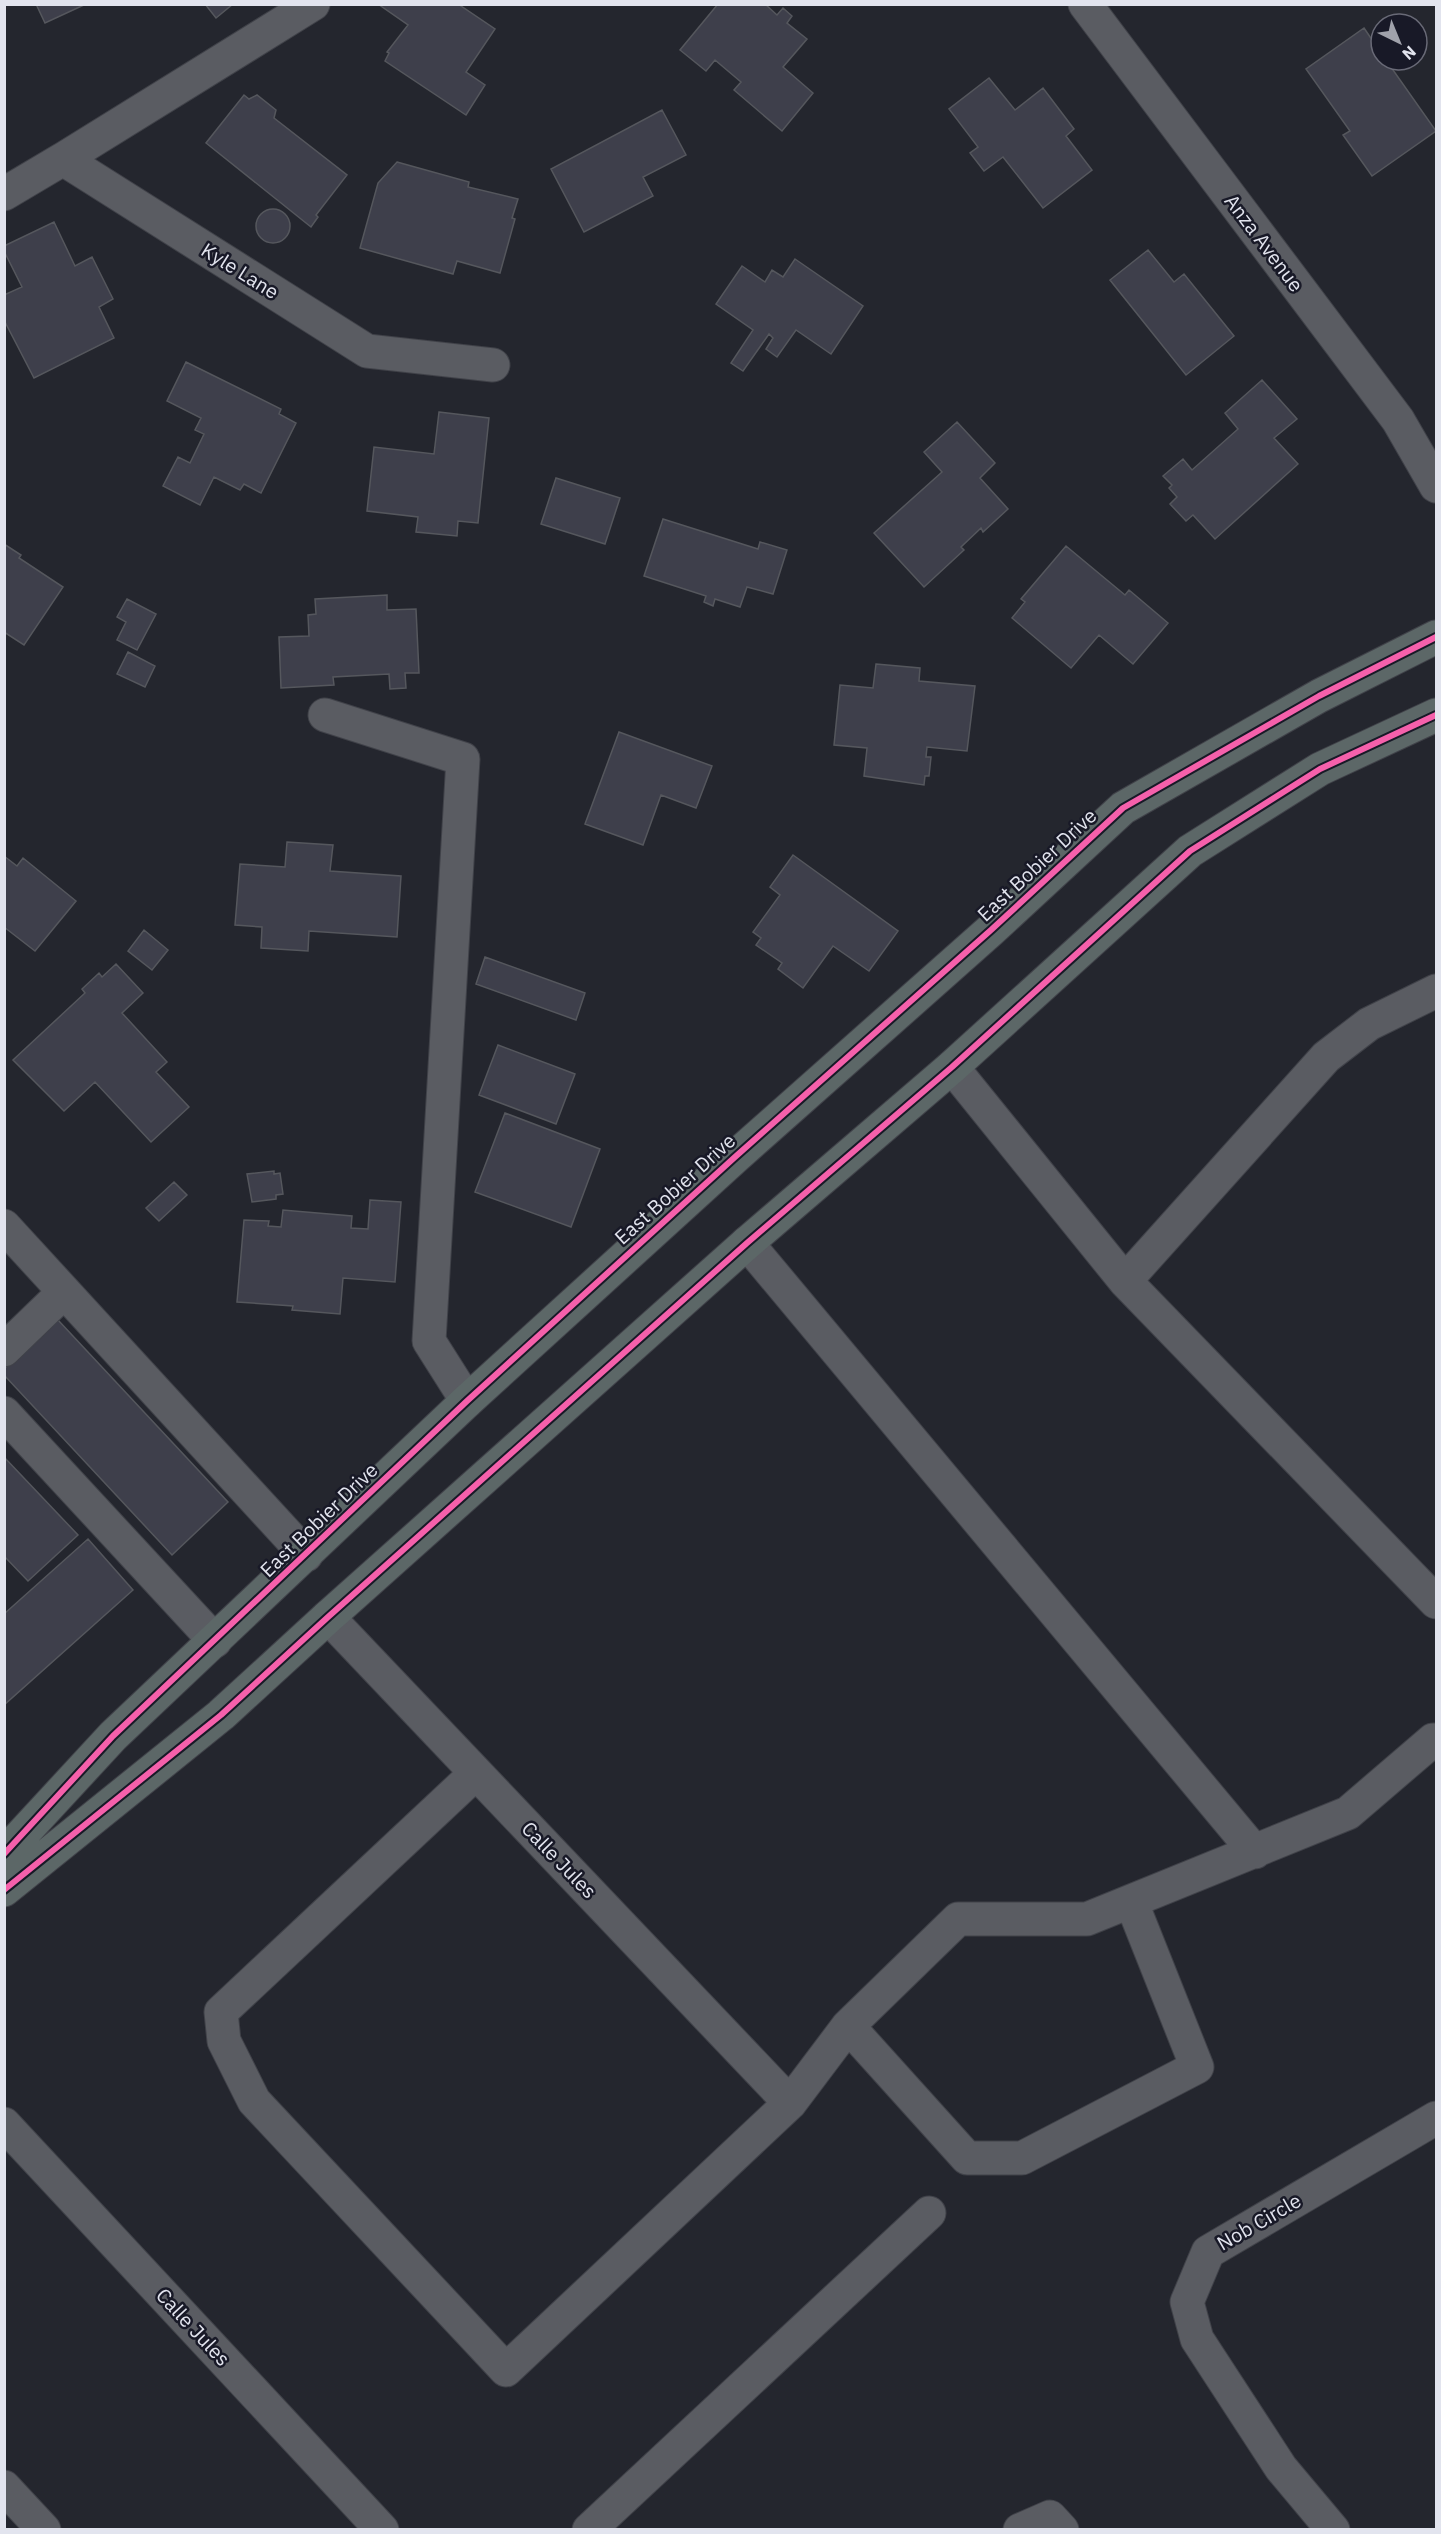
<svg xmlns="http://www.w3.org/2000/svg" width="1441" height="2534" viewBox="0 0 1441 2534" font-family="'IBM Plex Sans',sans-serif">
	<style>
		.building { fill: #3e3f4b; stroke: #55575d; stroke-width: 1.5 }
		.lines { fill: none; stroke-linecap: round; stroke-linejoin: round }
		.minor-casing { stroke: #404249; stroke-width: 35 }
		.major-casing { stroke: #404249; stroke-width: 35 }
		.minor { stroke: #5a5c62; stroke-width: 33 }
		.major { stroke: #5c6767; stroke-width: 33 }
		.cycleway-casing { stroke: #181927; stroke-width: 10 }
		.cycleway { stroke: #f560ab; stroke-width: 6 }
		.labels { text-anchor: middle; stroke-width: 5; stroke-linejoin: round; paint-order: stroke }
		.street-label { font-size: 20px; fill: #e2e4ee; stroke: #181927 }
	</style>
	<rect width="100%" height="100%" fill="#24262e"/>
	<path class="building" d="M 36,4 L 86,4 L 45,23 Z
		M 205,4 L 233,4 L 216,18 Z
		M 378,4 L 458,4 L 495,29 L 466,72 L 485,85 L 466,115 L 385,61 L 389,53 L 387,52 L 408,25 Z
		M 718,4 L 765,4 L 777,15 L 783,8 L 792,16 L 787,23 L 807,39 L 783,67 L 813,93 L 782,131 L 734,90 L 741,82 L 715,60 L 706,71 L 680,50 Z
		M 1364,28 L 1381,53 L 1381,60 L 1386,60 L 1436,131 L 1372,176 L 1343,135 L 1350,131 L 1306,69 Z
		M 989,78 L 1015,110 L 1043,88 L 1074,129 L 1066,136 L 1092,170 L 1043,208 L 1003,157 L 984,171 L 970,153 L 978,147 L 949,109 Z
		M 244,95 L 249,99 L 257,95 L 276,110 L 274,118 L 347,175 L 316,215 L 318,217 L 311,227 L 206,143 Z
		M 662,110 L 686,155 L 643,177 L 653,196 L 584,232 L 551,169 Z
		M 397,162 L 469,182 L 468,187 L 518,199 L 512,218 L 515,219 L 500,273 L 457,261 L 453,274 L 360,248 L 378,183 Z
		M256 226a17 17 0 1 1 34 0a17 17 0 1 1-34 0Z
		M 54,222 L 75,266 L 92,257 L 113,299 L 99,307 L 114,338 L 34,378 L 4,320 L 4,295 L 22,287 L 4,251 L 4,246 Z
		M 1148,250 L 1174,282 L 1184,274 L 1234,336 L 1186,375 L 1110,280 Z
		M 795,259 L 863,306 L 831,354 L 796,330 L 777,357 L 766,349 L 773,338 L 769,334 L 743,371 L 731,363 L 753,330 L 716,304 L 742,266 L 765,282 L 772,270 L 783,277 Z
		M 186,362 L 281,409 L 279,414 L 296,423 L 261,493 L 244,484 L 240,490 L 214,477 L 200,505 L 163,486 L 178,457 L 190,463 L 204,434 L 195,430 L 201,418 L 167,401 Z
		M 1262,380 L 1297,419 L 1274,438 L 1298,464 L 1215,539 L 1193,515 L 1186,521 L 1170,504 L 1177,497 L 1169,488 L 1172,485 L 1163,476 L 1183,459 L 1192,470 L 1238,429 L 1225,413 Z
		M 439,412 L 489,418 L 478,523 L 458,521 L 457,536 L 416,532 L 418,517 L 367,511 L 374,447 L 434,454 Z
		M 957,422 L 995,463 L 980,478 L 1008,509 L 983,532 L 981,528 L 961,547 L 964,550 L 924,587 L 874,533 L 942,472 L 924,452 Z
		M 556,478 L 620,498 L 605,544 L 541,524 Z
		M 663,519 L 758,549 L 760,542 L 787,550 L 773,594 L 747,587 L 740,607 L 715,599 L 713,606 L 704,602 L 706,596 L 644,576 Z
		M 4,544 L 21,555 L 19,558 L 63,587 L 24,645 L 4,632 Z
		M 1066,546 L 1125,595 L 1129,590 L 1168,623 L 1133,664 L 1099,635 L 1071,668 L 1012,618 L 1025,602 L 1021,599 Z
		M 387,595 L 387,610 L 416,609 L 419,673 L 405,673 L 406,688 L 390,689 L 389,674 L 333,677 L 334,685 L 281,688 L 279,637 L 309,636 L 308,615 L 316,614 L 315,599 Z
		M 127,599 L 156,614 L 137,650 L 117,640 L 126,622 L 117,617 Z
		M 128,652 L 155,666 L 145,687 L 117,674 Z
		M 876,664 L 920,668 L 919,681 L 975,686 L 967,751 L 927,747 L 926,757 L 931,757 L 929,776 L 925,776 L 924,785 L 864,776 L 867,748 L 834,745 L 840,685 L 873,688 Z
		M 619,732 L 712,766 L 696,808 L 661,795 L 643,845 L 585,824 Z
		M 287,842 L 333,845 L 330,871 L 401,876 L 397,937 L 309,931 L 308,951 L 261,948 L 262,927 L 235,925 L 240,864 L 285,867 Z
		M 793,855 L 898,931 L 869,971 L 833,946 L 803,988 L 778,969 L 782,963 L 756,945 L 761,938 L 753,932 L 780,895 L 770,887 Z
		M 4,856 L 17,866 L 23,858 L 76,901 L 35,951 L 4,927 Z
		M 144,930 L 168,950 L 152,970 L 128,951 Z
		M 485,957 L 585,993 L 576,1020 L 476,984 Z
		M 116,964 L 143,993 L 122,1013 L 167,1062 L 156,1072 L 189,1107 L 151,1142 L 95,1082 L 64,1111 L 13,1060 L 85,993 L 82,989 L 99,973 L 102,977 Z
		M 498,1045 L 575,1074 L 556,1124 L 479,1095 Z
		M 505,1113 L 600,1149 L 571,1227 L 475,1192 Z
		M 274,1171 L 274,1174 L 280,1173 L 283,1194 L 276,1195 L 276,1199 L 252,1202 L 247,1174 Z
		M 174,1182 L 187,1195 L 159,1221 L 146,1208 Z
		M 370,1200 L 401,1202 L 395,1282 L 343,1278 L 340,1314 L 292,1310 L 293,1306 L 237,1302 L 244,1220 L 269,1221 L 268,1226 L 281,1227 L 283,1210 L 352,1216 L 351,1228 L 368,1229 Z
		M 58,1320 L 228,1502 L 172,1555 L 4,1375 L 4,1369 Z
		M 4,1457 L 78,1535 L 28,1581 L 4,1556 Z
		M 88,1539 L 133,1590 L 4,1705 L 4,1614 Z"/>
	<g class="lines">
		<defs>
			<path id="minor" d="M 1085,4 L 1398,420 L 1436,486
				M 63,159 L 313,4
				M 4,194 L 63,159 L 367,351 L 493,365
				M 325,715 L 463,759 L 429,1341 L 467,1401
				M 952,1067 L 1125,1281 L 1436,1602
				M 4,1226 L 306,1555
				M 747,1243 L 1255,1852
				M 1125,1281 L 1326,1057 L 1369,1024 L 1436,991
				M 4,1350 L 64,1292
				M 4,1413 L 215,1641
				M 328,1617 L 790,2103
				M 476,1773 L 221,2012 L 224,2041 L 254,2101 L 506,2370 L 790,2103 L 848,2026 L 958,1919 L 1087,1919 L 1348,1813 L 1433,1740
				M 848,2026 L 967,2158 L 1022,2158 L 1197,2067 L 1131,1901
				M 4,2124 L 382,2530
				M 4,2487 L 44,2530
				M 589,2530 L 929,2213
				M 1020,2530 L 1050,2517 L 1062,2530
				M 1333,2530 L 1281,2468 L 1197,2339 L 1187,2302 L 1208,2252 L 1436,2118"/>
			<path id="major" d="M 4,1854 L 113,1736 L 467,1401 L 735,1157 L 991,930 L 1123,808 L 1319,696 L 1436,637
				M 4,1890 L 221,1715 L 328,1617 L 747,1243 L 952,1067 L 1190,851 L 1320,769 L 1436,715"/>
		</defs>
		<use href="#minor" class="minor-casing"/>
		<use href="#major" class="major-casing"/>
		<use href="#minor" class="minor"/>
		<use href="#major" class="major"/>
		<defs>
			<path id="cycleway" d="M 4,1854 L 113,1736 L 467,1401 L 735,1157 L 991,930 L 1123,808 L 1319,696 L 1436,637
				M 4,1890 L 221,1715 L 328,1617 L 747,1243 L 952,1067 L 1190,851 L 1320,769 L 1436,715"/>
		</defs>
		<use href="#cycleway" class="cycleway-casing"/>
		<use href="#cycleway" class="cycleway"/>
	</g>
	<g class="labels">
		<g class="street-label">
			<text transform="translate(1264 243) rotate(53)" y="7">Anza Avenue</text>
			<text transform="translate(240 271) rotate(32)" y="7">Kyle Lane</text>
			<text transform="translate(1037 865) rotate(-43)" y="7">East Bobier Drive</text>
			<text transform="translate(675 1189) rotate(-42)" y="7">East Bobier Drive</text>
			<text transform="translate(319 1520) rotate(-44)" y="7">East Bobier Drive</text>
			<text transform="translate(559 1860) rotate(46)" y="7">Calle Jules</text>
			<text transform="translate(1259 2222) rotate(-30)" y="7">Nob Circle</text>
			<text transform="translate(193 2327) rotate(47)" y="7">Calle Jules</text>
		</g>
	</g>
	<rect width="1441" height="2534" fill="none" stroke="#e2e4ee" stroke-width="12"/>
	<g transform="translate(1399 42) rotate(137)"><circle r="28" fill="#181927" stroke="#696a77" stroke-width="1.5"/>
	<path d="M0-4.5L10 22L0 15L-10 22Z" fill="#a0a2ab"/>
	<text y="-9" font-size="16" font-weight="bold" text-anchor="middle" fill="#e2e4ee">N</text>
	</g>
</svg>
